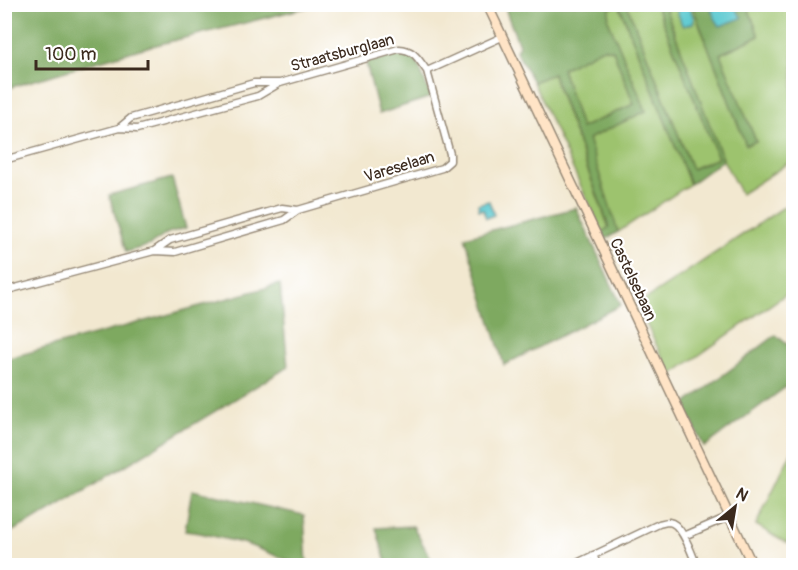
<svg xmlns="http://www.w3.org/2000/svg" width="798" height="570" viewBox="0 0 798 570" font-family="Pangolin,sans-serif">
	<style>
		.green { fill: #9dc36e; stroke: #6c7646; stroke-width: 1.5 }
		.forest { fill: #7ea961; stroke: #5c6a40; stroke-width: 1.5; fill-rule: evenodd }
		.water { fill: #5cc9d0; stroke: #4c7a77; stroke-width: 1.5 }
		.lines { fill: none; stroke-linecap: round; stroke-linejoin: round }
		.street-casing { stroke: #968977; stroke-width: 9 }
		.secondary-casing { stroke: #968977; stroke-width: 11 }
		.street { stroke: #fff; stroke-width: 6 }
		.secondary { stroke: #ffe4c6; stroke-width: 8 }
		.labels { text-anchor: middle; stroke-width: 4.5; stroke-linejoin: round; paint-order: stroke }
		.street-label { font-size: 16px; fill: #3b2a1e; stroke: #fff }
	</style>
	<rect width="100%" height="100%" fill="#fff"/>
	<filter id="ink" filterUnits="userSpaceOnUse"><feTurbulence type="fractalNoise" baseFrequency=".0167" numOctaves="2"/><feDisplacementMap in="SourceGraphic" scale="12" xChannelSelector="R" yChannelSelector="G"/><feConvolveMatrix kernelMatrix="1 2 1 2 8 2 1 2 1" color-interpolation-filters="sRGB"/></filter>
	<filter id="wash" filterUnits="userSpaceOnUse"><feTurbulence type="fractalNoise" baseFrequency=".008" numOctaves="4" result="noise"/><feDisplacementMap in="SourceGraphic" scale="24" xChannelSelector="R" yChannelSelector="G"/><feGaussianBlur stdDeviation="1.35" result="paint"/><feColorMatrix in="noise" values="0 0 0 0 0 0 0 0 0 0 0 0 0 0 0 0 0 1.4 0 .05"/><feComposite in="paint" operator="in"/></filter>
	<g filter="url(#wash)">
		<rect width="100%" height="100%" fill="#f2e8d0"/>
		<path class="green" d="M 619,5 L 690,184 L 618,232 L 588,139 L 646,111 L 608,20 L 610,8 Z
			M 627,5 L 656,5 L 718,158 L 692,169 Z
			M 664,5 L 692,5 L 746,145 L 756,141 L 720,54 L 759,36 L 747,5 L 793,5 L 793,160 L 741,194 L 723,160 Z
			M 603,48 L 613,50 L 634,104 L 581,128 L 562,68 Z
			M 552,73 L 609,228 L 602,232 L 533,82 Z
			M 793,201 L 793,289 L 671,375 L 637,305 Z
			M 793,449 L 793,545 L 781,540 L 756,525 Z"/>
		<path class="forest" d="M 5,4 L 317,4 L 317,5 L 140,49 L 5,89 Z
			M 505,5 L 627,5 L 692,169 L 718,158 L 656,5 L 664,5 L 723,160 L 690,184 L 619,5 L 610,8 L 608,20 L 646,111 L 588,139 L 618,232 L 606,239 L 602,232 L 609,227 L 553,74 L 533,82 L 516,51 L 519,45 L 507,14 ZM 603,48 L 613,50 L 634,104 L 581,128 L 562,69 Z
			M 692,5 L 747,5 L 759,36 L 720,54 L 756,141 L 746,145 Z
			M 401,53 L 411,56 L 417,62 L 431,97 L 379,114 L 366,63 Z
			M 172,178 L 186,228 L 168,233 L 150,245 L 126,252 L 109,195 Z
			M 576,208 L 621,305 L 504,365 L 465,237 Z
			M 280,284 L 288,367 L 47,513 L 5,535 L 5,359 Z
			M 776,335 L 788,345 L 793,341 L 793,387 L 790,384 L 704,447 L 684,405 Z
			M 192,490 L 304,515 L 307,565 L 300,565 L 246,544 L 200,533 L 185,531 Z
			M 413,526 L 432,561 L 488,565 L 387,565 L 376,528 Z"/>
		<path class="water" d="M 675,5 L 689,5 L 694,19 L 693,23 L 684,26 L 682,25 Z
			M 710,5 L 733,5 L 742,18 L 720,26 L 714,17 Z
			M 489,201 L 494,215 L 486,218 L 483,209 L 479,210 L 478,204 Z"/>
	</g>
	<g filter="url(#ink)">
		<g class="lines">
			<defs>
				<path id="street" d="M 119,128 L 131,118 L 254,83 L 280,83
					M 4,160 L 119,128 L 137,129 L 258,96 L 280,83 L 399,49 C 415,50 418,59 427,71 L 502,37
					M 154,251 L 170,240 L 282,208 L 298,210
					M 4,291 L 154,251 L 175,252 L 284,220 L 298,210 L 442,168 L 450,161 L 450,154 L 427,71
					M 684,536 L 730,516
					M 593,555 L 598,566
					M 575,564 L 659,524 C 663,523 666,522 669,522 C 682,523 692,555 697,566"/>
				<path id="secondary" d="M 487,4 L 753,566"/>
			</defs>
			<use href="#street" class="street-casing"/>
			<use href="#secondary" class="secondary-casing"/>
			<use href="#street" class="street"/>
			<use href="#secondary" class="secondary"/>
		</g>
	</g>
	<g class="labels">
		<g class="street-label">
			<text transform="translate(342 52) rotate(-15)" y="6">Straatsburglaan</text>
			<text transform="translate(399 166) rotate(-17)" y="6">Vareselaan</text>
			<text transform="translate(634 279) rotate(65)" y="6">Castelsebaan</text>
		</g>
	</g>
	<rect width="798" height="570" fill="none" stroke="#fff" stroke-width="24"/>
	<g transform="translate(735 507) rotate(30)" stroke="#ffffff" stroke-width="4.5" paint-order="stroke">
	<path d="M0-4.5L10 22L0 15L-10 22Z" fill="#3b2a1e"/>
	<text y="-9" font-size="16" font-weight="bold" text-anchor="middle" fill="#3b2a1e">N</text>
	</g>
	<path d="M36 60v9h112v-9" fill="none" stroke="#3b2a1e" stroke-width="3"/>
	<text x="45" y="60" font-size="18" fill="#3b2a1e" stroke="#ffffff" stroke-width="4.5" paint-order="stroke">100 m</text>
</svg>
